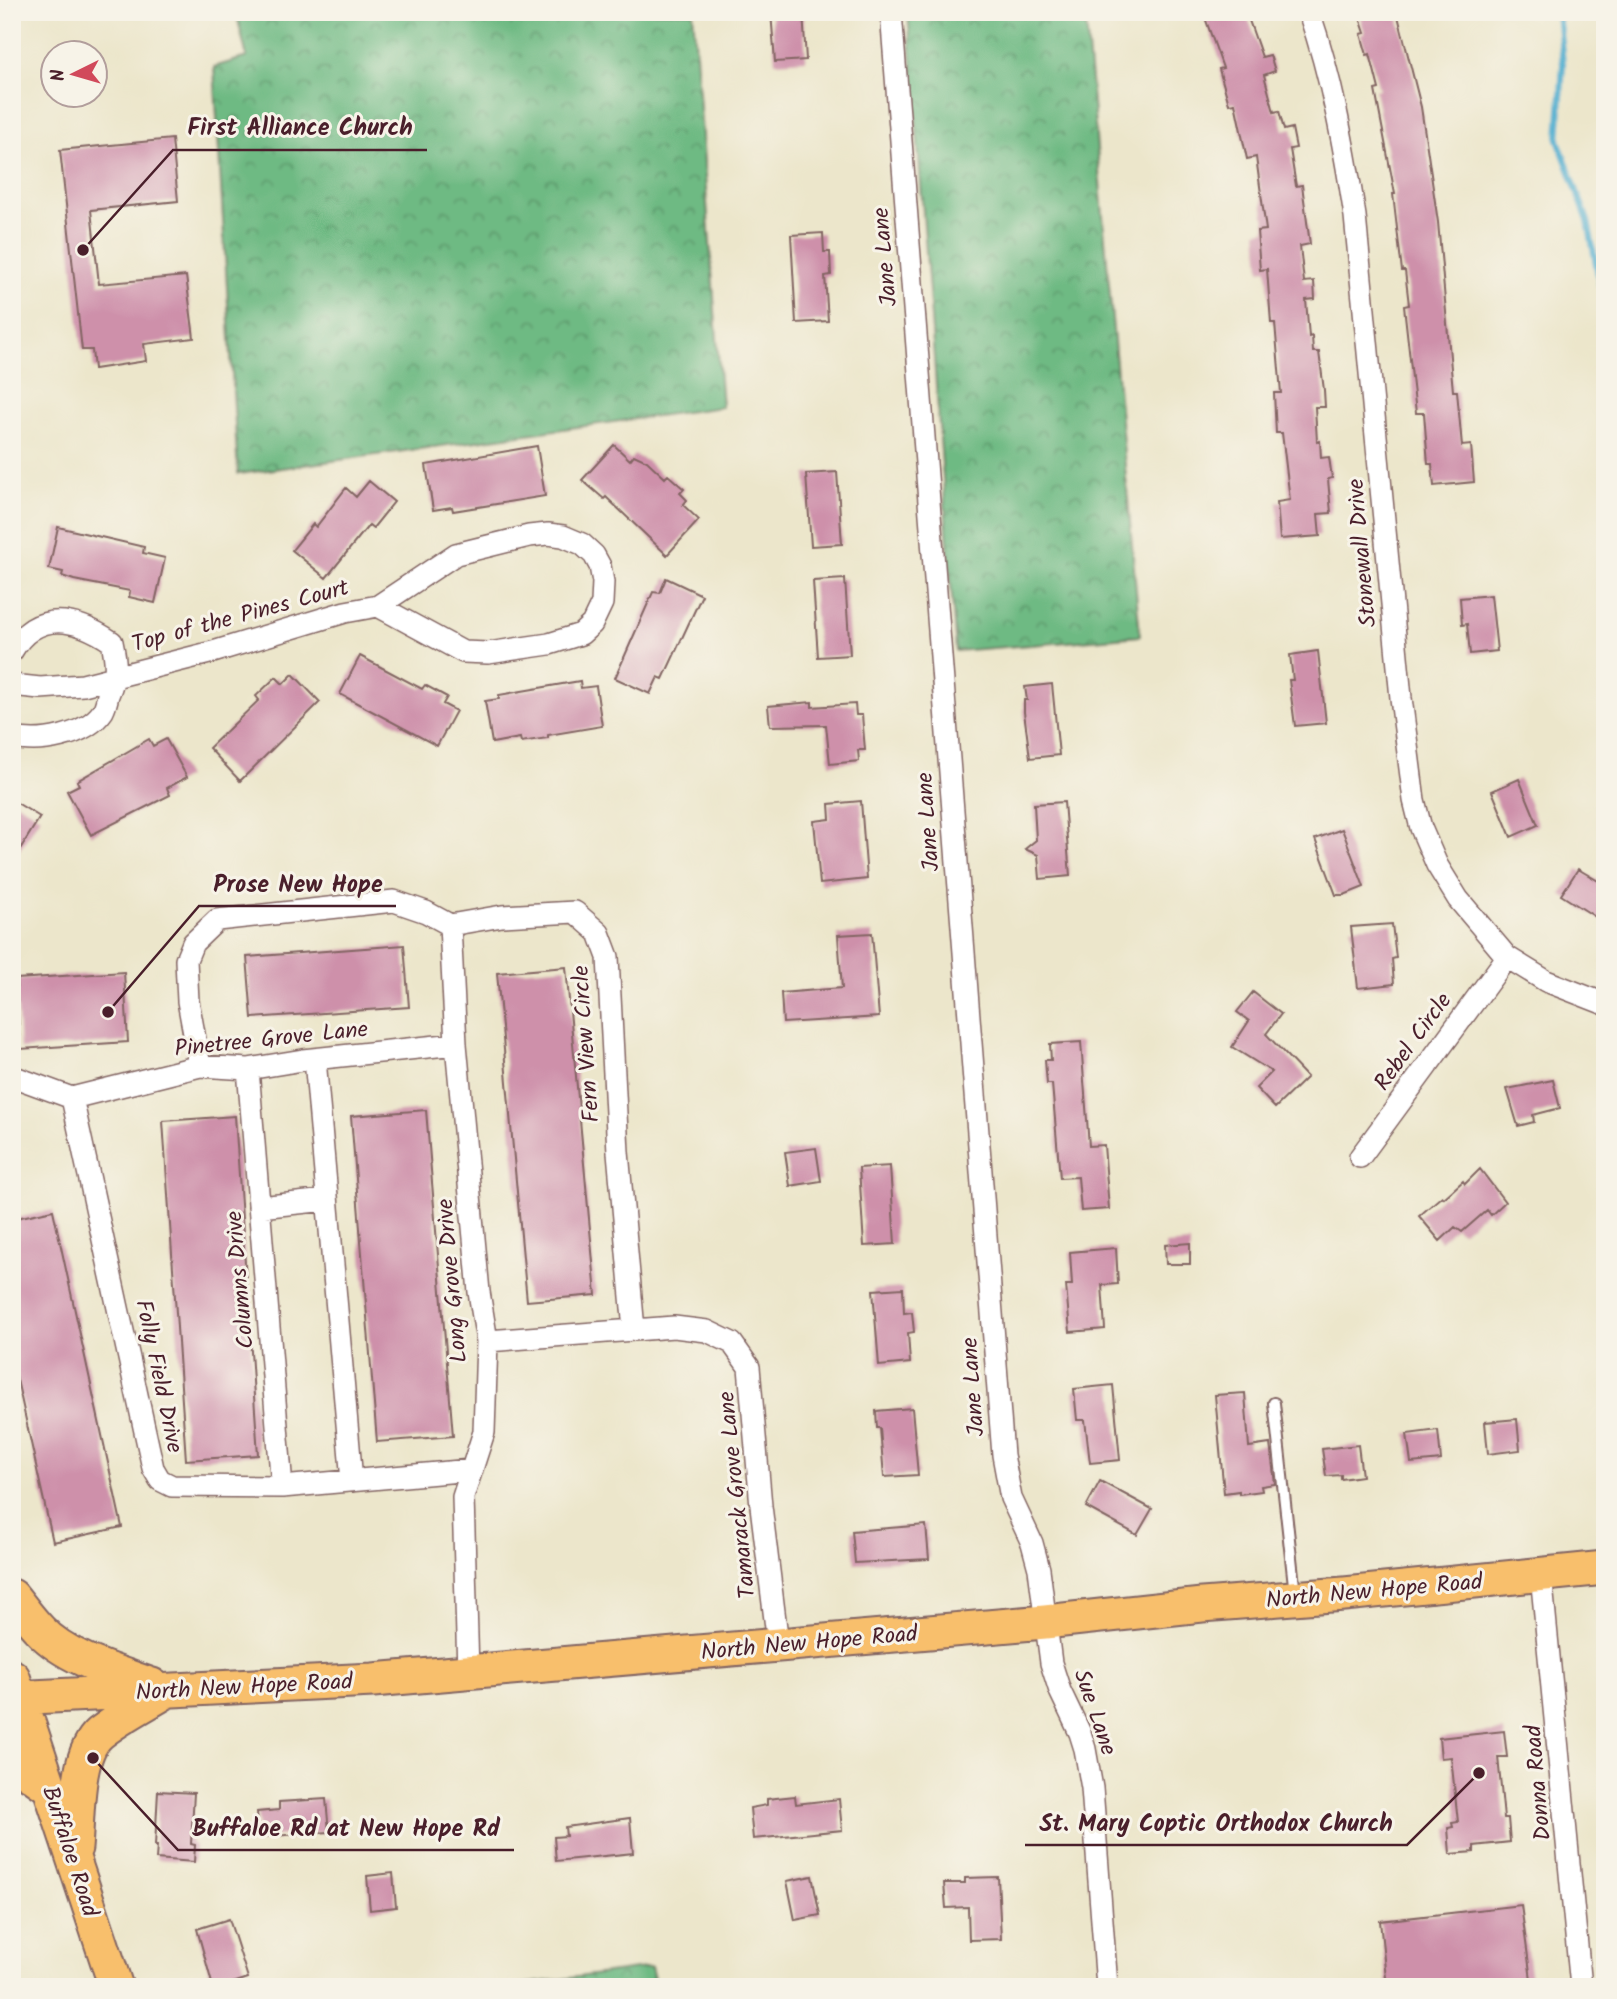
<svg xmlns="http://www.w3.org/2000/svg" width="1617" height="1999" viewBox="0 0 1617 1999" font-family="Kalam,sans-serif">
	<style>
		.forest { fill: url(#forest-crowns); stroke: #5c6c57; stroke-width: 2 }
		.lines { fill: none; stroke-linecap: round; stroke-linejoin: round }
		.stream { stroke: #50adcf; stroke-width: 6 }
		.building { fill: #ce90aa }
		.lane-casing { stroke: #836563; stroke-width: 14 }
		.street-casing { stroke: #836563; stroke-width: 24 }
		.primary-casing { stroke: #836563; stroke-width: 37 }
		.lane { stroke: #fff; stroke-width: 10 }
		.street { stroke: #fff; stroke-width: 21 }
		.primary { stroke: #f8bf6c; stroke-width: 33 }
		.labels { text-anchor: middle; stroke-width: 6; stroke-linejoin: round; paint-order: stroke }
		.street-label { font-size: 23px; fill: #4a1f2b; stroke: #f7f3e8 }
		.leader { fill: none; stroke: #4a1f2b; stroke-width: 2.5 }
		.callout-dot { fill: #4a1f2b; stroke: #f7f3e8; stroke-width: 2.5 }
		.callout-label { font-size: 24px; text-anchor: middle; font-weight: bold; fill: #4a1f2b; stroke: #f7f3e8; stroke-width: 6; stroke-linejoin: round; paint-order: stroke }
	</style>
	<defs>
		<pattern id="forest-crowns" width="20" height="18" patternUnits="userSpaceOnUse" patternTransform="scale(1.75)"><rect width="20" height="18" fill="#6eba83"/><path d="M2 6a3 3 0 1 1 6 0M12 15a3 3 0 1 1 6 0" fill="none" stroke="#5c976b"/></pattern>
	</defs>
	<rect width="100%" height="100%" fill="#f7f3e8"/>
	<filter id="ink" filterUnits="userSpaceOnUse"><feTurbulence type="fractalNoise" baseFrequency=".0143" numOctaves="2"/><feDisplacementMap in="SourceGraphic" scale="14" xChannelSelector="R" yChannelSelector="G"/><feConvolveMatrix kernelMatrix="1 2 1 2 8 2 1 2 1" color-interpolation-filters="sRGB"/></filter>
	<filter id="wash" filterUnits="userSpaceOnUse"><feTurbulence type="fractalNoise" baseFrequency=".00686" numOctaves="4" result="noise"/><feDisplacementMap in="SourceGraphic" scale="28" xChannelSelector="R" yChannelSelector="G"/><feGaussianBlur stdDeviation="1.57" result="paint"/><feColorMatrix in="noise" values="0 0 0 0 0 0 0 0 0 0 0 0 0 0 0 0 0 1.4 0 .05"/><feComposite in="paint" operator="in"/></filter>
	<g filter="url(#wash)">
		<rect width="100%" height="100%" fill="#ece6cb"/>
		<path class="forest" d="M 236,12 L 693,12 L 722,407 L 238,474 L 214,67 L 247,57 Z
			M 908,12 L 1085,12 L 1140,636 L 956,651 Z
			M 651,1967 L 656,1987 L 511,1986 Z"/>
		<g class="lines">
			<path class="stream" d="M 1558,12 L 1563,64 L 1558,140 L 1588,221 L 1600,286"/>
		</g>
		<g id="blocks">
			<path class="building" d="M 771,12 L 803,12 L 806,60 L 775,62 Z
				M 1203,12 L 1246,12 L 1262,57 L 1270,55 L 1275,71 L 1264,75 L 1274,112 L 1279,111 L 1284,130 L 1292,128 L 1296,148 L 1290,149 L 1296,186 L 1302,185 L 1310,244 L 1300,246 L 1304,282 L 1314,281 L 1315,299 L 1306,300 L 1309,337 L 1312,336 L 1313,352 L 1319,352 L 1324,390 L 1325,407 L 1315,407 L 1317,442 L 1320,441 L 1321,458 L 1329,457 L 1332,478 L 1328,479 L 1331,513 L 1318,514 L 1320,536 L 1280,539 L 1277,502 L 1290,500 L 1282,433 L 1276,433 L 1274,393 L 1281,393 L 1275,323 L 1271,323 L 1267,269 L 1260,270 L 1257,231 L 1266,230 L 1256,157 L 1247,159 L 1235,103 L 1229,104 L 1219,69 L 1223,68 Z
				M 1381,12 L 1397,12 L 1421,107 L 1438,222 L 1453,391 L 1457,391 L 1462,446 L 1471,445 L 1474,482 L 1434,486 L 1432,464 L 1428,464 L 1424,413 L 1416,413 L 1404,306 L 1409,305 L 1405,271 L 1402,271 L 1393,194 L 1395,194 L 1375,90 L 1379,89 L 1370,54 L 1367,55 L 1361,34 L 1365,33 L 1360,18 Z
				M 172,139 L 178,201 L 91,210 L 99,284 L 186,276 L 194,338 L 144,344 L 146,361 L 94,369 L 92,350 L 82,350 L 60,150 Z
				M 823,233 L 824,252 L 830,252 L 831,275 L 825,276 L 828,321 L 796,323 L 791,235 Z
				M 614,445 L 630,460 L 634,455 L 647,461 L 665,478 L 668,475 L 684,489 L 680,493 L 687,500 L 683,505 L 699,520 L 667,555 L 606,497 L 604,499 L 582,480 Z
				M 537,446 L 545,496 L 453,511 L 452,507 L 433,510 L 426,465 Z
				M 837,472 L 842,544 L 811,546 L 806,474 Z
				M 369,481 L 394,502 L 373,528 L 369,525 L 326,578 L 292,550 L 313,524 L 316,527 L 346,488 L 356,497 Z
				M 58,527 L 144,547 L 143,553 L 165,558 L 155,603 L 129,597 L 130,591 L 74,580 L 62,576 L 63,572 L 49,569 Z
				M 666,578 L 702,595 L 663,679 L 658,677 L 650,694 L 615,678 L 653,592 L 660,593 Z
				M 845,579 L 850,655 L 818,657 L 813,581 Z
				M 1491,595 L 1497,651 L 1470,654 L 1467,624 L 1462,625 L 1460,598 Z
				M 1318,651 L 1326,723 L 1295,726 L 1289,680 L 1293,680 L 1290,655 Z
				M 360,656 L 422,689 L 425,685 L 447,697 L 443,704 L 456,711 L 437,746 L 340,694 Z
				M 293,674 L 320,702 L 240,781 L 209,748 L 259,700 L 256,696 L 276,677 L 283,684 Z
				M 580,681 L 581,688 L 596,686 L 602,726 L 548,735 L 548,738 L 521,742 L 520,738 L 492,743 L 485,701 L 499,699 L 499,695 Z
				M 1052,684 L 1059,755 L 1030,758 L 1024,712 L 1024,700 L 1027,700 L 1025,687 Z
				M 812,702 L 812,707 L 855,704 L 856,715 L 862,715 L 865,750 L 858,750 L 859,761 L 830,764 L 826,725 L 770,726 L 768,706 Z
				M 149,739 L 153,746 L 166,739 L 187,777 L 167,788 L 170,795 L 91,835 L 67,791 L 79,785 L 77,781 Z
				M 1519,779 L 1538,825 L 1511,837 L 1492,791 Z
				M 12,800 L 40,817 L 12,862 Z
				M 861,801 L 867,879 L 820,884 L 814,821 L 830,819 L 829,804 Z
				M 1064,802 L 1070,876 L 1040,879 L 1038,855 L 1025,849 L 1036,840 L 1034,804 Z
				M 1342,829 L 1364,887 L 1344,895 L 1336,895 L 1315,839 Z
				M 1578,869 L 1605,885 L 1605,923 L 1561,895 Z
				M 1392,924 L 1396,958 L 1392,959 L 1394,984 L 1358,988 L 1351,927 Z
				M 872,933 L 879,1017 L 783,1023 L 781,993 L 842,988 L 838,935 Z
				M 404,945 L 409,1007 L 252,1018 L 247,957 Z
				M 566,967 L 596,1295 L 527,1301 L 497,973 Z
				M 124,972 L 128,1042 L 20,1049 L 16,979 Z
				M 1253,992 L 1281,1014 L 1266,1034 L 1307,1077 L 1275,1108 L 1256,1088 L 1272,1072 L 1232,1047 L 1249,1021 L 1237,1012 Z
				M 1081,1042 L 1089,1146 L 1104,1145 L 1109,1209 L 1081,1211 L 1078,1177 L 1060,1178 L 1052,1084 L 1047,1084 L 1045,1060 L 1051,1060 L 1050,1044 Z
				M 1553,1080 L 1560,1108 L 1533,1115 L 1534,1122 L 1518,1126 L 1507,1089 Z
				M 426,1110 L 453,1436 L 377,1442 L 351,1116 Z
				M 235,1116 L 258,1455 L 186,1460 L 163,1121 Z
				M 816,1148 L 821,1181 L 790,1186 L 785,1152 Z
				M 890,1166 L 895,1244 L 864,1246 L 859,1168 Z
				M 1480,1169 L 1505,1202 L 1491,1215 L 1487,1210 L 1462,1232 L 1455,1227 L 1440,1241 L 1419,1216 L 1442,1196 L 1444,1198 L 1463,1181 L 1465,1184 Z
				M 53,1210 L 122,1527 L 53,1542 L 12,1357 L 12,1219 Z
				M 1190,1243 L 1190,1264 L 1166,1264 L 1165,1245 Z
				M 1116,1248 L 1118,1284 L 1102,1285 L 1105,1329 L 1070,1332 L 1066,1285 L 1072,1285 L 1070,1252 Z
				M 903,1288 L 904,1313 L 912,1312 L 914,1332 L 908,1333 L 910,1363 L 879,1366 L 873,1290 Z
				M 1113,1385 L 1120,1460 L 1090,1463 L 1085,1420 L 1077,1420 L 1074,1389 Z
				M 1245,1393 L 1249,1447 L 1270,1444 L 1275,1484 L 1261,1486 L 1262,1491 L 1239,1494 L 1239,1491 L 1224,1493 L 1215,1395 Z
				M 912,1408 L 918,1475 L 884,1477 L 880,1428 L 877,1428 L 876,1411 Z
				M 1517,1419 L 1520,1450 L 1488,1454 L 1485,1422 Z
				M 1438,1430 L 1441,1460 L 1411,1463 L 1407,1434 Z
				M 1358,1445 L 1362,1476 L 1341,1479 L 1341,1475 L 1326,1476 L 1322,1449 Z
				M 1100,1481 L 1152,1509 L 1137,1535 L 1086,1507 Z
				M 926,1525 L 929,1559 L 855,1563 L 852,1531 Z
				M 1504,1731 L 1507,1757 L 1498,1757 L 1504,1818 L 1508,1818 L 1510,1842 L 1474,1846 L 1474,1852 L 1450,1854 L 1448,1828 L 1453,1827 L 1452,1823 L 1458,1822 L 1451,1757 L 1441,1758 L 1439,1738 Z
				M 158,1791 L 194,1793 L 191,1844 L 195,1845 L 194,1862 L 156,1859 L 157,1846 L 155,1846 Z
				M 795,1796 L 796,1804 L 839,1799 L 842,1830 L 753,1839 L 750,1808 L 767,1805 L 767,1799 Z
				M 326,1799 L 329,1832 L 259,1837 L 257,1812 L 279,1810 L 279,1802 Z
				M 630,1818 L 633,1853 L 556,1861 L 554,1837 L 566,1836 L 565,1827 Z
				M 393,1873 L 396,1907 L 370,1910 L 367,1876 Z
				M 812,1876 L 820,1915 L 795,1920 L 787,1881 Z
				M 998,1877 L 1001,1939 L 969,1940 L 968,1907 L 946,1908 L 944,1883 L 965,1883 L 965,1878 Z
				M 1521,1905 L 1532,1987 L 1387,1987 L 1380,1921 Z
				M 229,1919 L 248,1978 L 221,1987 L 213,1987 L 197,1929 Z"/>
		</g>
	</g>
	<g filter="url(#ink)">
		<use href="#blocks" fill-opacity="0" stroke="#836563" stroke-width="2"/>
		<g class="lines">
			<defs>
				<path id="lane" d="M 1274,1403 L 1295,1594"/>
				<path id="street" d="M 891,12 L 1003,1455 L 1011,1498 L 1032,1543 L 1039,1569 L 1051,1663 L 1060,1691 L 1080,1733 L 1085,1749 L 1092,1788 L 1107,1987
					M 1309,12 C 1332,79 1344,146 1355,216 L 1401,698 L 1414,800 L 1421,828 L 1437,865 L 1458,899 L 1507,957 L 1546,981 L 1605,1004
					M 12,651 C 37,609 77,618 112,642 C 117,665 117,674 108,695 C 107,700 105,707 103,711 C 86,736 38,745 12,737
					M 12,685 L 40,688 L 83,685 L 213,652 L 345,612 L 378,606 L 456,554 L 529,536 L 548,534 L 563,536 L 582,544 L 594,555 L 600,566 L 603,582 L 602,603 L 592,624 L 581,634 L 549,644 L 488,653 L 463,652 L 378,606
					M 450,925 L 456,1044 L 479,1292 L 487,1341 L 484,1432 L 463,1497 L 468,1671
					M 315,1059 L 352,1481
					M 200,1066 L 188,1001 L 186,960 L 193,943 L 217,920 L 394,901 L 426,912 L 450,925 L 502,916 L 575,912 L 599,933 L 608,957 L 618,1152 L 634,1330
					M 248,1069 L 282,1487
					M 12,1076 L 72,1098 L 200,1066 L 248,1069 L 303,1060 L 456,1044
					M 72,1098 L 153,1468 L 160,1480 L 172,1486 L 282,1487 L 471,1470
					M 1360,1157 L 1507,957
					M 259,1207 L 327,1200
					M 487,1341 L 674,1327 L 707,1331 L 732,1343 L 749,1367 L 761,1506 L 778,1644
					M 1541,1574 L 1581,1987"/>
				<path id="primary" d="M 12,1596 C 21,1607 30,1620 40,1630 C 67,1659 116,1672 152,1685
					M 13,1677 L 116,1987
					M 12,1698 L 373,1680 L 1045,1622 L 1202,1605 L 1344,1594 L 1605,1568
					M 12,1761 L 49,1787
					M 75,1848 C 78,1817 75,1754 100,1733 C 120,1717 144,1705 165,1692"/>
			</defs>
			<use href="#lane" class="lane-casing"/>
			<use href="#street" class="street-casing"/>
			<use href="#primary" class="primary-casing"/>
			<use href="#lane" class="lane"/>
			<use href="#street" class="street"/>
			<use href="#primary" class="primary"/>
		</g>
	</g>
	<g class="labels">
		<g class="street-label">
			<text transform="translate(884 257) rotate(-95)" y="8">Jane Lane</text>
			<text transform="translate(1361 553) rotate(-95)" y="8">Stonewall Drive</text>
			<text transform="translate(240 615) rotate(-15)" y="8">Top of the Pines Court</text>
			<text transform="translate(927 822) rotate(-94)" y="8">Jane Lane</text>
			<text transform="translate(271 1038) rotate(-6)" y="8">Pinetree Grove Lane</text>
			<text transform="translate(1412 1041) rotate(-54)" y="8">Rebel Circle</text>
			<text transform="translate(585 1044) rotate(-94)" y="8">Fern View Circle</text>
			<text transform="translate(239 1280) rotate(-95)" y="8">Columns Drive</text>
			<text transform="translate(451 1281) rotate(-95)" y="8">Long Grove Drive</text>
			<text transform="translate(160 1376) rotate(78)" y="8">Folly Field Drive</text>
			<text transform="translate(972 1387) rotate(-94)" y="8">Jane Lane</text>
			<text transform="translate(736 1495) rotate(-96)" y="8">Tamarack Grove Lane</text>
			<text transform="translate(1374 1590) rotate(-5)" y="8">North New Hope Road</text>
			<text transform="translate(809 1642) rotate(-5)" y="8">North New Hope Road</text>
			<text transform="translate(244 1686) rotate(-3)" y="8">North New Hope Road</text>
			<text transform="translate(1096 1712) rotate(71)" y="8">Sue Lane</text>
			<text transform="translate(1537 1783) rotate(-95)" y="8">Donna Road</text>
			<text transform="translate(71 1851) rotate(72)" y="8">Buffaloe Road</text>
		</g>
	</g>
	<path class="leader" d="M83 250L173 150H427M108 1012L199 906H396M1479 1773L1407 1845H1025M93 1758L178 1850H514"/>
	<g class="callout-dot">
		<circle cx="83" cy="250" r="7"/>
		<circle cx="108" cy="1012" r="7"/>
		<circle cx="1479" cy="1773" r="7"/>
		<circle cx="93" cy="1758" r="7"/>
	</g>
	<g class="callout-label">
		<text x="300" y="135">First Alliance Church</text>
		<text x="298" y="892">Prose New Hope</text>
		<text x="1216" y="1831">St. Mary Coptic Orthodox Church</text>
		<text x="346" y="1836">Buffaloe Rd at New Hope Rd</text>
	</g>
	<rect width="1617" height="1999" fill="none" stroke="#f7f3e8" stroke-width="42"/>
	<g transform="translate(74 74) rotate(265)"><circle r="33" fill="#f7f3e8" stroke="#b29e9c" stroke-width="2"/>
	<path d="M0-5L12 26L0 18L-12 26Z" fill="#d1495b"/>
	<text y="-10" font-size="19" font-weight="bold" text-anchor="middle" fill="#4a1f2b">N</text>
	</g>
</svg>
